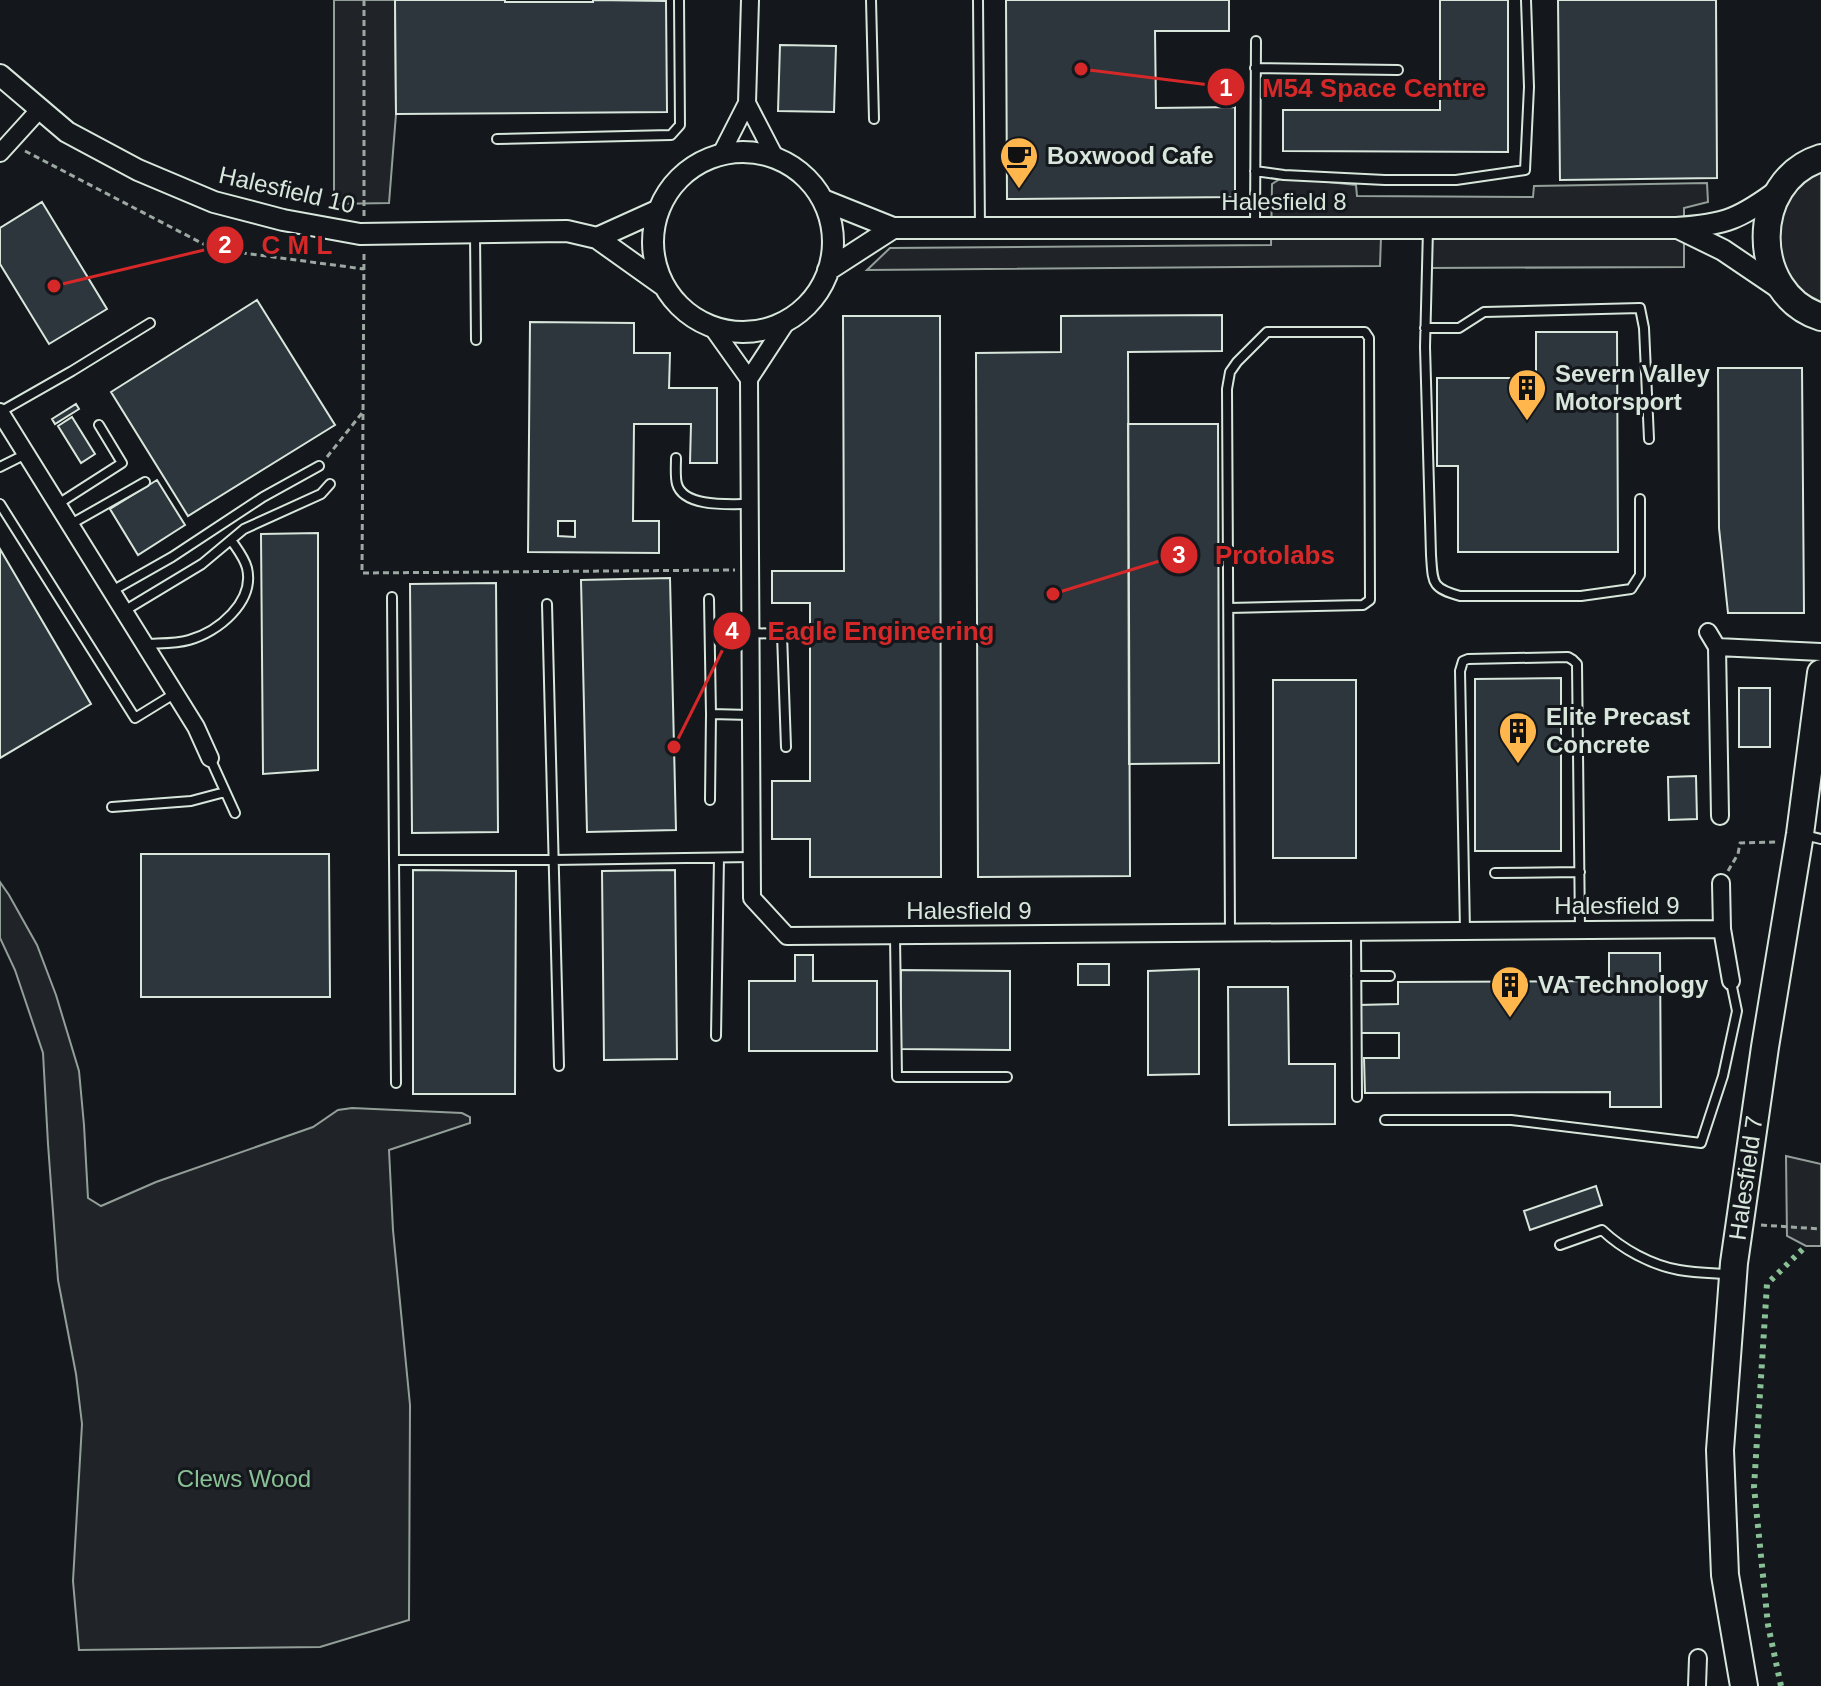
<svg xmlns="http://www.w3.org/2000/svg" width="1821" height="1686" viewBox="0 0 1821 1686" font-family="Arial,sans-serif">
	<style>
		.green { fill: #202428; stroke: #939e99; stroke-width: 2 }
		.building { fill: #2c363c; stroke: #d8e6dc; stroke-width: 2; fill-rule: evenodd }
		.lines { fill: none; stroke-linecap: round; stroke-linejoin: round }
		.service-casing { stroke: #d8e6dc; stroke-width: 12 }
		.minor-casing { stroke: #d8e6dc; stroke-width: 20 }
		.tertiary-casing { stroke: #d8e6dc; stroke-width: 24 }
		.primary-casing { stroke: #d8e6dc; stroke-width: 30 }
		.path { stroke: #9da8a2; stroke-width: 3; stroke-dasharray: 6 4; stroke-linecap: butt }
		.service { stroke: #14181c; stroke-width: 8 }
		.minor { stroke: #14181c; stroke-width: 16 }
		.tertiary { stroke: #14181c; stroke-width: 20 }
		.primary { stroke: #14181c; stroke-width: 26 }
		.hedge { stroke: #8ac095; stroke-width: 6; stroke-dasharray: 4 6; stroke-linecap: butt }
		.labels { text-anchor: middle; stroke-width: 6; stroke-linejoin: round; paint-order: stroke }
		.poi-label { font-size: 24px; font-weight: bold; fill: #d8e6dc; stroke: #14181c; text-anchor: start }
		.street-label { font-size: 24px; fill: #d8e6dc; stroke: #14181c }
		.park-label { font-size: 24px; fill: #8ac095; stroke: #14181c }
		.leader { fill: none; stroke: #d62828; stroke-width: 3 }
		.callout-dot { fill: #d62828; stroke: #14181c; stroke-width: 3 }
		.mark-label { font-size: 24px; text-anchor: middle; font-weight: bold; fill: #fff }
		.callout-label { font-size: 26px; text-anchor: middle; font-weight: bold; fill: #d62828; stroke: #14181c; stroke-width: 6; stroke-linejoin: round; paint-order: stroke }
	</style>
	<rect width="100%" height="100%" fill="#14181c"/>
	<path class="green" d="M 334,0 L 395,0 L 396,114 L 389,203 L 334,204 Z
		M 1821,169 L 1821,302 C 1816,299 1809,296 1805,293 C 1773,267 1769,218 1796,187 C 1802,180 1813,175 1821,169 Z
		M 1283,177 L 1356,185 L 1357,196 L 1533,197 L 1534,186 L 1707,183 L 1708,202 L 1684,208 L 1684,267 L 1428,268 L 1428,236 L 1381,237 L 1380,266 L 867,270 L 890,248 L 1271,245 L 1272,184 Z
		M 0,882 L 9,895 L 37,945 L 56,995 L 79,1071 L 84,1125 L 88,1198 L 101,1206 L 156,1182 L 313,1127 L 338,1110 L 352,1108 L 462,1113 L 470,1117 L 470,1123 L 389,1150 L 393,1230 L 410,1405 L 409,1620 L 320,1647 L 79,1650 L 73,1581 L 82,1424 L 76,1374 L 58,1280 L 48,1144 L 43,1053 L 15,970 L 0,938 Z
		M 1786,1156 L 1821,1164 L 1821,1246 L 1806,1246 L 1787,1236 Z"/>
	<path class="building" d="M 395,0 L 505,0 L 505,2 L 593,2 L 593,0 L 666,1 L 667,112 L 396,114 Z
		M 1006,0 L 1229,0 L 1229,31 L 1155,31 L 1156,108 L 1235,107 L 1235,197 L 1007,199 Z
		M 1440,0 L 1508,0 L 1508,152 L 1283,151 L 1283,110 L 1440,110 Z
		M 1558,0 L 1716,0 L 1717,178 L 1560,180 Z
		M 780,45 L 836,46 L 834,112 L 778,111 Z
		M 42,202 L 107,309 L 49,344 L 0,264 L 0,228 Z
		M 257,300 L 335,425 L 188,516 L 111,392 Z
		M 1222,315 L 1222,351 L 1128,352 L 1130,876 L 978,877 L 976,353 L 1061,352 L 1061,316 Z
		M 843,316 L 940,316 L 941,877 L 810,877 L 810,839 L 772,839 L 772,781 L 810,781 L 810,603 L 772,603 L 772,571 L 844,571 Z
		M 530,322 L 634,323 L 634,353 L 670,353 L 669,388 L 717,388 L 717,463 L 690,463 L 691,424 L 634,424 L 633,521 L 659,521 L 659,553 L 528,552 ZM 558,521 L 575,521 L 575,537 L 558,536 Z
		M 1536,332 L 1617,332 L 1618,552 L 1458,552 L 1458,466 L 1437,466 L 1437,378 L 1536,378 Z
		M 1718,368 L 1802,368 L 1804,613 L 1728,613 L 1719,528 Z
		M 76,404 L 79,409 L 55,424 L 52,419 Z
		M 72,417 L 95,454 L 81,463 L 58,426 Z
		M 1128,424 L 1218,424 L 1219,763 L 1129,764 Z
		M 157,480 L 185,525 L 138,555 L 110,509 Z
		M 318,533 L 318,770 L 263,774 L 261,534 Z
		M 0,549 L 91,704 L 0,758 Z
		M 670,578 L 676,830 L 587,832 L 581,580 Z
		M 496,583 L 498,832 L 412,833 L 410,584 Z
		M 1561,678 L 1561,851 L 1475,851 L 1475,679 Z
		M 1273,680 L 1356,680 L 1356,858 L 1273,858 Z
		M 1739,688 L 1770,688 L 1770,747 L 1739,747 Z
		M 1696,776 L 1697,819 L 1669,820 L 1668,777 Z
		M 141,854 L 329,854 L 330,997 L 141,997 Z
		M 413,870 L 516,871 L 515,1094 L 413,1094 Z
		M 675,870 L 677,1059 L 604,1060 L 602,871 Z
		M 1609,953 L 1660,953 L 1661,1107 L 1610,1107 L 1610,1092 L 1365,1093 L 1364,1058 L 1399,1058 L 1399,1033 L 1359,1033 L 1359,1005 L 1398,1004 L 1398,982 L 1609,981 Z
		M 795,955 L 813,955 L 813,981 L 877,981 L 877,1051 L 749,1051 L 749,981 L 795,981 Z
		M 1078,964 L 1109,964 L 1109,985 L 1078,985 Z
		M 1199,969 L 1199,1074 L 1148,1075 L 1148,971 Z
		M 901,970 L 1010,971 L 1010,1050 L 900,1049 Z
		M 1228,987 L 1288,987 L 1289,1064 L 1335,1064 L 1335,1124 L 1229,1125 Z
		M 1596,1186 L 1602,1205 L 1530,1230 L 1524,1211 Z"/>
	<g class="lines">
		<defs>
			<path id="service" d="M 871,0 L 874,119
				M 978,0 L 980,227
				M 1255,68 L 1398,70
				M 497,139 L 671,135 L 680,125 L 679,0
				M 1255,171 L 1284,175 L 1385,180 L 1456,180 L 1525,170 L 1529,87 L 1526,0
				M 1255,228 L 1256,41
				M 1428,229 L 1425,347 L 1431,555 C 1433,583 1431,588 1460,596 L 1581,596 L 1631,589 L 1640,575 L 1640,499
				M 475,233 L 476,340
				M 1425,328 L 1459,328 L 1484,312 L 1640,308 L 1644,328 L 1649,439
				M 0,412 L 72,371 L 150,323
				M 676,458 C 676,466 675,477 677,484 C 684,508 731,504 750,504
				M 0,467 L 26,454
				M 0,504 L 135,718 L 174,694
				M 58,504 L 122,463 L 99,425
				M 71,524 L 145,482
				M 112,591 L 172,557 L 263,497 L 319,466
				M 392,597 L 394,860
				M 709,599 L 711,714 L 750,715
				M 547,604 L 559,1066
				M 1229,608 L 1363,605 L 1370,600 L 1369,338 L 1365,332 L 1267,332 L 1237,362 L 1230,372 L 1227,389 L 1230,932
				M 124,611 L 202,564 L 244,529 L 321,494 L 330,484
				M 751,633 L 782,634 L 786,747
				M 145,644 C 159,643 175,644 189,640 C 218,632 255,602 247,568 C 244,557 237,549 231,540
				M 210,758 L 235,813
				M 710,800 L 711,714
				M 112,807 L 191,801 L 225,792
				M 1804,835 L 1821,839
				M 1495,873 L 1580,872
				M 1465,931 L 1460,671 L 1463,661 L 1468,659 L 1568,657 L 1573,660 L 1577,664 L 1580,929
				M 1356,932 L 1357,1097
				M 895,936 L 897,1077 L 1007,1077
				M 1356,976 L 1390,976
				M 716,1036 L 719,858
				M 396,1083 L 394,860 L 554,860 L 751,857
				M 1385,1120 L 1511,1120 L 1701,1143 L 1723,1076 L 1737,1011 L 1731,982
				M 1560,1245 L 1602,1230 C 1622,1249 1651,1265 1679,1270 C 1695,1273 1712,1273 1729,1274"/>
			<path id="minor" d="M 747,103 L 775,157
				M 0,153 L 40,109
				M 721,154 L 747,103 L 750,0
				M 785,324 L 749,379 L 752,898 L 787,936 L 1722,929
				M 712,327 L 749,379
				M 0,412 L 196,727 L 210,758
				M 1708,632 L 1717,647 L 1720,816
				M 1717,647 L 1821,652
				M 1721,883 L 1722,929 L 1731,981
				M 1697,1686 L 1698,1658"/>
			<path id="tertiary" d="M 0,75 L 67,132 L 138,170 L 214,202 L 283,220 L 360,234 L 567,231 L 597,238 L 663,285
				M653 242a90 90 0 1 1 180 0a90 90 0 1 1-180 0Z
				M 823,200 L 893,228 L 1676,228 C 1726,225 1741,218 1780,189
				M 1680,229 L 1723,250 L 1785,292
				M 597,238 L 659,210
				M 828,270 L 893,228"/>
			<path id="primary" d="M 1821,158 C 1748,181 1749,294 1821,317
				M 1744,1686 L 1725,1575 L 1720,1450 L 1734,1263 L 1765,1047 L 1800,834 L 1821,673"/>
		</defs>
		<use href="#service" class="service-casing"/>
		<use href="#minor" class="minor-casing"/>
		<use href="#tertiary" class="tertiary-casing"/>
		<use href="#primary" class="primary-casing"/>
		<path class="path" d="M 25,151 L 213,249 L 364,269
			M 364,216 L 364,0
			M 364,254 L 362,573 L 735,570
			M 327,457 L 362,413
			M 1728,871 L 1738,854 L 1740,843 L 1778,842
			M 1761,1225 L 1821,1229"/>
		<use href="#service" class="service"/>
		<use href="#minor" class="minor"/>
		<use href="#tertiary" class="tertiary"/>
		<use href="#primary" class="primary"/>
		<path class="hedge" d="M 1781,1686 L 1768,1625 L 1754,1487 L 1767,1284 L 1806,1246"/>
	</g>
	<defs>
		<symbol id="cafe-pin" viewBox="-11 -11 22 30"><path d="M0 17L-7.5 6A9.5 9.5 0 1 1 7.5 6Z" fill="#ffb74d" stroke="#14181c"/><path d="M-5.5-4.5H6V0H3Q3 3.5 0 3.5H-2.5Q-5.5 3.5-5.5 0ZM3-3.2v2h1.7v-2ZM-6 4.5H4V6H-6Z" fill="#111"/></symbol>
		<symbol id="building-pin" viewBox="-11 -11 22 30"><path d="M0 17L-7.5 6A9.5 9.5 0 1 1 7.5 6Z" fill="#ffb74d" stroke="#14181c"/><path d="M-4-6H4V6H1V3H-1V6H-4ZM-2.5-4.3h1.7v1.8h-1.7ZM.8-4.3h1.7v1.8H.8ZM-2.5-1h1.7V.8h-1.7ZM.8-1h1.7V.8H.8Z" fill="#111"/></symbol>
	</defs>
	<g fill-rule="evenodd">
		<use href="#cafe-pin" x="997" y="134" width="44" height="60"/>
		<use href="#building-pin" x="1505" y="366" width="44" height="60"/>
		<use href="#building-pin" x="1496" y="709" width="44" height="60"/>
		<use href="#building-pin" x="1488" y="963" width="44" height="60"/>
	</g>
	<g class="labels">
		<g class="poi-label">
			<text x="1047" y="164">Boxwood Cafe</text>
			<text x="1555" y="382">Severn Valley<tspan x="1555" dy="28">Motorsport</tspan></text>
			<text x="1546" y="725">Elite Precast<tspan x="1546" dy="28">Concrete</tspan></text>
			<text x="1538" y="993">VA Technology</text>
		</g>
		<g class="street-label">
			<text transform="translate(287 190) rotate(13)" y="8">Halesfield 10</text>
			<text x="1284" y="210">Halesfield 8</text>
			<text x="1617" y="914">Halesfield 9</text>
			<text x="969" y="919">Halesfield 9</text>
			<text transform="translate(1746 1178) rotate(-82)" y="8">Halesfield 7</text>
		</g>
		<g class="park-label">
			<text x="244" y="1487">Clews Wood</text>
		</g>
	</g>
	<path class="leader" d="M1081 69L1226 87M54 286L225 245M1053 594L1179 555M674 747L732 631"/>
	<g class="callout-dot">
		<circle cx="1081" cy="69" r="8"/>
		<circle cx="54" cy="286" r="8"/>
		<circle cx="1053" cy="594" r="8"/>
		<circle cx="674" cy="747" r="8"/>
		<circle cx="1226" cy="87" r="20"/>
		<circle cx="225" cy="245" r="20"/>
		<circle cx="1179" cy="555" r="20"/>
		<circle cx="732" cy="631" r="20"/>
	</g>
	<g class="mark-label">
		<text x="1226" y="96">1</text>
		<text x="225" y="253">2</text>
		<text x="1179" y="563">3</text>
		<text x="732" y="639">4</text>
	</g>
	<g class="callout-label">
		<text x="1374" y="97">M54 Space Centre</text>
		<text x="297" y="254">C M L</text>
		<text x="1275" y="564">Protolabs</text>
		<text x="881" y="640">Eagle Engineering</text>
	</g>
</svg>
